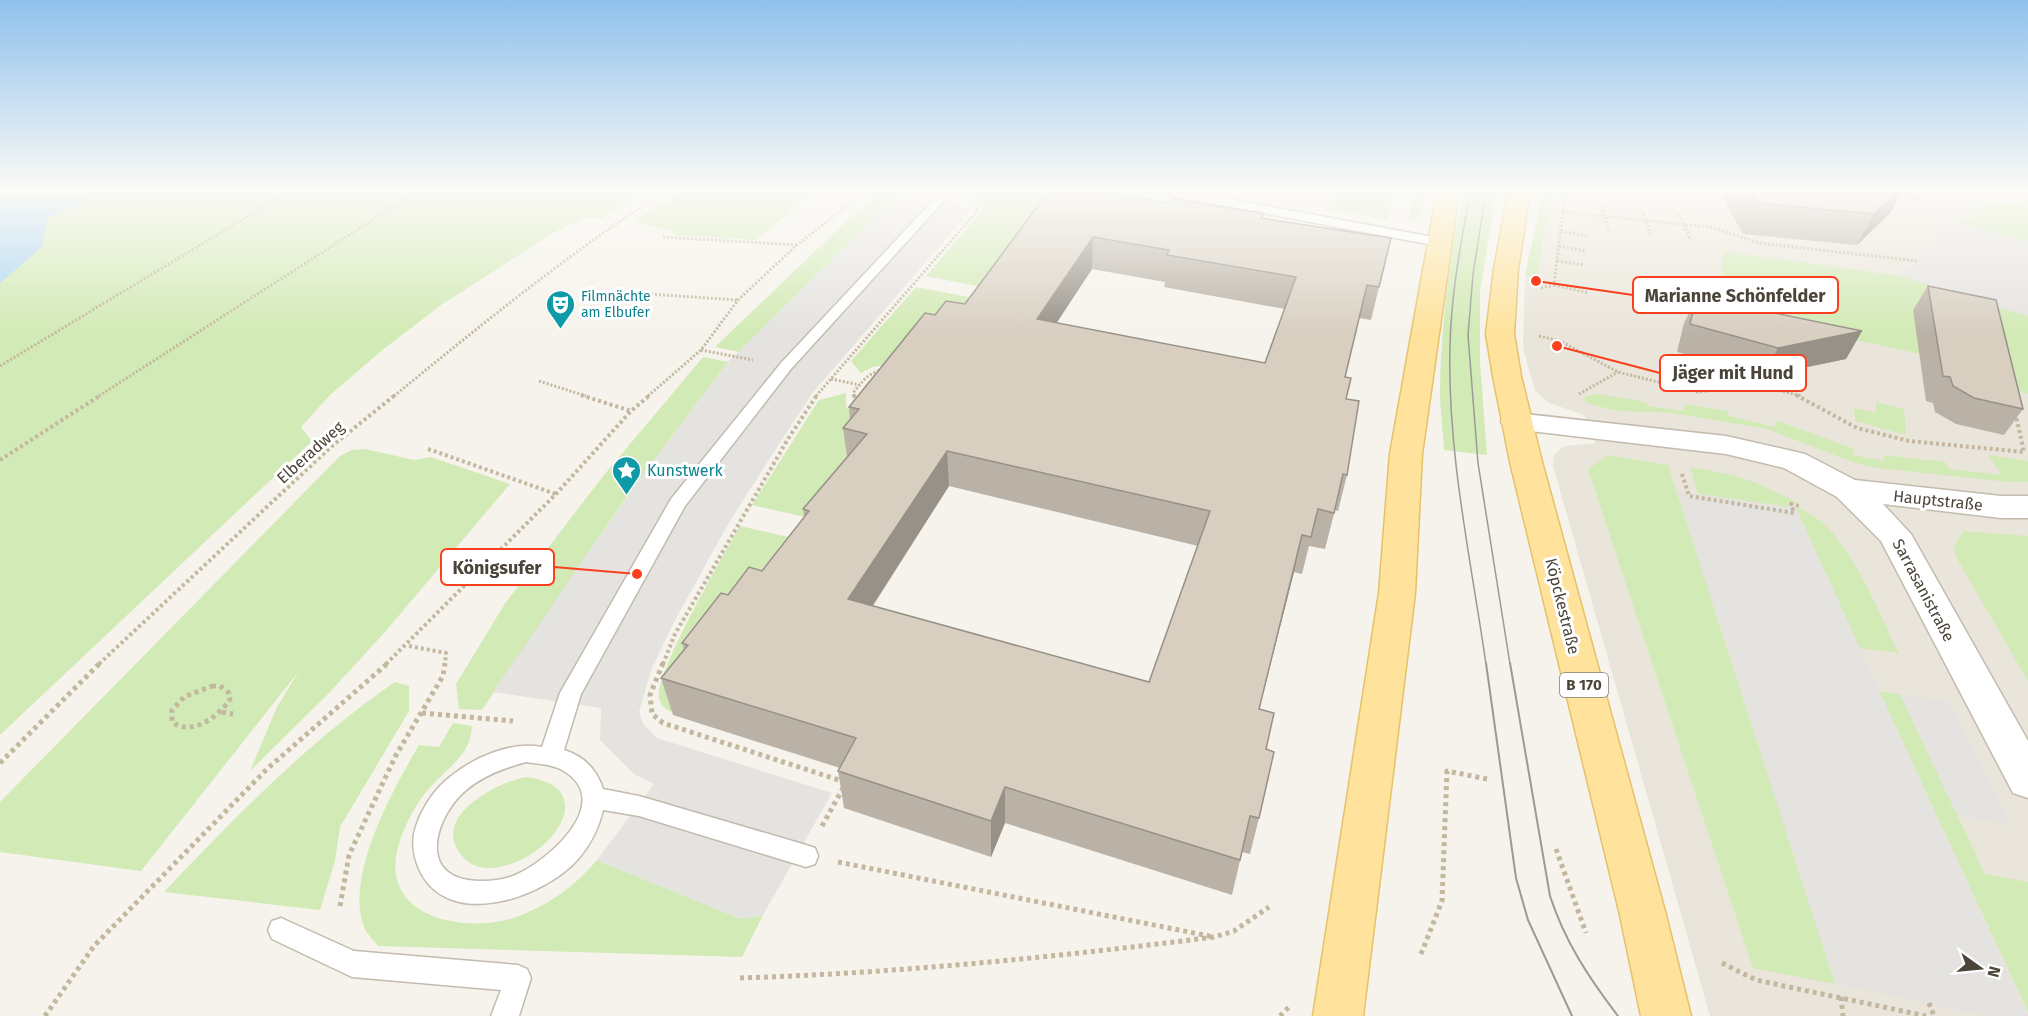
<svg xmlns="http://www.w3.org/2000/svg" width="2028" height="1016" viewBox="0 0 2028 1016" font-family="'Fira Sans',sans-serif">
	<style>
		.residential { fill: #eae5da }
		.green { fill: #d2eab5 }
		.parking { fill: #e5e3e0 }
		.water { fill: #a9d4f2 }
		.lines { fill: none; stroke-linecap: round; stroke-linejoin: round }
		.lane-casing { stroke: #c2bbae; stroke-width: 3 }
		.street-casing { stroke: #c2bbae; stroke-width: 3 }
		.primary-casing { stroke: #e6c16a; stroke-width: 3 }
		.path-far2 { stroke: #c4b79f; stroke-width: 3; stroke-dasharray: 2 2; stroke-linecap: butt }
		.path-far1 { stroke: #c4b79f; stroke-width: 4; stroke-dasharray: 3 3; stroke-linecap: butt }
		.path { stroke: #c4b79f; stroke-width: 5; stroke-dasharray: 4 4; stroke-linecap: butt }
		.lane { fill: #fff; fill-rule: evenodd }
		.street { fill: #fff; fill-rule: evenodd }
		.primary { fill: #ffe39c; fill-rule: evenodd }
		.tram-far1 { stroke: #9a9a9a; stroke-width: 1.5 }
		.tram { stroke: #9a9a9a; stroke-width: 2 }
		.wall { fill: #bab2a6; fill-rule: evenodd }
		.shaded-wall { fill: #979187 }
		.building { fill: #d8cfc1; stroke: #979187; stroke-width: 1.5; fill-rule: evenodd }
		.labels { text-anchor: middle; stroke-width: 6; stroke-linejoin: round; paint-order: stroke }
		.far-culture-label { font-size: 14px; fill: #0d838f; stroke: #fff; text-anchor: start }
		.shield { fill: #fff; stroke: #817c74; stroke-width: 1.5 }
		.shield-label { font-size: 15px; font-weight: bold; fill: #4b4439 }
		.street-label { font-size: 16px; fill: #4b4439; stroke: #fff }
		.culture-label { font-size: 16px; fill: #0d838f; stroke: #fff; text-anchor: start }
		.leader { fill: none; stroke: #fc3f1d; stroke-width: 2 }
		.callout-dot { fill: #fc3f1d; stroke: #fff; stroke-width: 2 }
		.callout { fill: #fff; stroke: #fc3f1d; stroke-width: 2 }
		.callout-label { font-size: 18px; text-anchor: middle; font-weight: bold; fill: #4b4439 }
	</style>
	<rect width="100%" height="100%" fill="#f6f3ec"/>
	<path class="residential" d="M 1543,192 L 2028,192 L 2028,1016 L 1710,1016 L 1553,466 L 1554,455 L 1564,446 L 1595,443 L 1584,415 L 1549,403 L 1535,391 L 1523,348 L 1525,275 Z"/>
	<path class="green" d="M 106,192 L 645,192 L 601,219 L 585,217 L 555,232 L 441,305 L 385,348 L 330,395 L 301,427 L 312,441 L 0,735 L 0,281 L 42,247 L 48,219 Z
		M 681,192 L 815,192 L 756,240 L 676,235 L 670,231 L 637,223 L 636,220 Z
		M 877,192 L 900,193 L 739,352 L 715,347 Z
		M 983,192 L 1118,192 L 1219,211 L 998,290 L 926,276 L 981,212 L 981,208 L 965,201 Z
		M 1337,192 L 1395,192 L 1387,220 L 1327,209 Z
		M 1415,192 L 1426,192 L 1420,216 L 1407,221 Z
		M 1464,192 L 1496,192 L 1480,291 L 1480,362 L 1487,455 L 1444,450 C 1443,430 1440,409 1440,389 C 1441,323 1450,257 1464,192 Z
		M 1543,192 L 1553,192 L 1536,277 L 1525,275 Z
		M 1995,202 L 2028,207 L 2028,242 L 1951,220 L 1970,221 L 1985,204 Z
		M 1723,251 L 1900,276 L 2028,316 L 2028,394 L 1939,358 L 1722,311 Z
		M 916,287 L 990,301 L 890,364 L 873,367 L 861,373 L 851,361 Z
		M 703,357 L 728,362 L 627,496 L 482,710 L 459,709 L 456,684 L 504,605 L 604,475 Z
		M 846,393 L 846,407 L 854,412 L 859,445 L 822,521 L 752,505 L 819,400 Z
		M 1596,394 L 1646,402 L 1648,406 L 1684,411 L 1683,404 L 1727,411 L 1729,416 L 1774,427 L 1777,421 L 1855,449 L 1852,455 L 1885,461 L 1883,455 L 1945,462 L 1949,469 L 2002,475 L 1988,455 L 2028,461 L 2028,482 L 2009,482 L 1878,468 L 1858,464 L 1767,429 L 1672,413 L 1618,411 L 1586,403 L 1584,397 Z
		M 1876,402 L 1904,409 L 1906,435 L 1855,421 L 1854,408 L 1876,413 Z
		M 365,449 L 414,460 L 431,457 L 510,484 L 385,632 L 329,693 L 250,771 L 277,707 L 299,671 L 141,871 L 0,852 L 0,802 L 340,456 L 352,450 Z
		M 1608,455 L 1668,465 L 1835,984 L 1753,968 L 1588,469 Z
		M 1690,467 C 1730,473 1763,482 1798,504 L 1787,502 L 1788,507 L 1698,494 Z
		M 1796,508 C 1845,520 1877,611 1899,653 L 1859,648 Z
		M 740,526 L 806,541 L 671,712 C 666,709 661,706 659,699 C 653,675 725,553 740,526 Z
		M 1964,531 L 2028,536 L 2028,681 L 1956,557 L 1954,547 Z
		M 395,682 L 409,686 L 409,711 L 340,827 L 335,861 L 320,910 L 164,892 C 236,816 308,742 395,682 Z
		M 1879,691 L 1900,694 L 1985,874 L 2028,882 L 2028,1012 Z
		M 453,723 L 472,726 C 471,752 453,764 436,781 C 417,799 400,832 396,857 C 387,921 472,933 516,917 C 549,905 574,887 597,860 L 741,919 L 763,915 L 742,957 L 378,946 C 374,941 369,936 366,931 C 341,881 394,788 419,745 L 439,747 Z
		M 527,777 C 607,788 545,868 488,868 C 478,868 469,864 463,857 C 428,819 495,782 527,777 Z"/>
	<path class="parking" d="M 1231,192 L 1337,192 L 1327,209 Z
		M 900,193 L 972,209 L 814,391 L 790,427 L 728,524 L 673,624 L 652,668 L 639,712 L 643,724 L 657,738 L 832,793 L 763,915 L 741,919 L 597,860 L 654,784 L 634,774 L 600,740 L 601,708 L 493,692 L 627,496 L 728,362 Z
		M 1951,220 L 2028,242 L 2028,316 L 1900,276 L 1917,261 Z
		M 1677,491 L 1796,508 L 2028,1016 L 1987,1016 L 1835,984 Z
		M 1900,694 L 1949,702 L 2011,825 L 1957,815 Z"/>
	<path class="water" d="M 0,192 L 106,192 L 48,218 L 42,247 L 0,283 Z"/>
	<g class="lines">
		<defs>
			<path id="lane" d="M 941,192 L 955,192 L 941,204 L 791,369 L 685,506 L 581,694 L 564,750 C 584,756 597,770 603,789 L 639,796 L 806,845 L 815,848 L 818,856 L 815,864 L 806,867 L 639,816 L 603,810 C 599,827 591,844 579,858 C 545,898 447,932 419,869 C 414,857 412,847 414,834 C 419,812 433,790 450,777 C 474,757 512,741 542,747 L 560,693 L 671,499 L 781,363 ZM 526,762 C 537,764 552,764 562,770 C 617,801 548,862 513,876 C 500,881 482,882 468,880 C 417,872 438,814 465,791 C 482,776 504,768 526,762 Z
				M 1166,192 L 1192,192 L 1438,238 L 1445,242 L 1438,246 L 1172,196 Z
				M 281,918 L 354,951 L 518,965 L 527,969 L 531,978 L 519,1016 L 491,1016 L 501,990 L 352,977 L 272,939 L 268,930 L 272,921 Z"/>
			<path id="street" d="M 1516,413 L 1726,436 L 1805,454 L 1855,480 L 2001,496 L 2028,496 L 2028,518 L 2001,518 L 1883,504 L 1911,534 L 2028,741 L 2028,798 L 2013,793 L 1881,541 L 1837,497 L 1784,468 L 1726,454 L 1505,428 L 1501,422 L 1505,416 Z"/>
			<path id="primary" d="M 1437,192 L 1459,192 L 1422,454 L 1415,593 L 1363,1016 L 1313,1016 L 1379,593 L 1390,454 Z
				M 1508,192 L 1530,192 L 1518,269 L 1514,334 L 1521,376 L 1542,462 L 1666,915 L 1691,1016 L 1641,1016 L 1620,915 L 1510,462 L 1493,376 L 1486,334 L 1494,269 Z"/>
		</defs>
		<use href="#lane" class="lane-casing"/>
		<use href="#street" class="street-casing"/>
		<use href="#primary" class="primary-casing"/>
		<path class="path-far2" d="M 1891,192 L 1941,206
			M 1601,206 L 1609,231
			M 1642,210 L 1651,236
			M 1563,212 L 1710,227 L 1759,243 L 1917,261
			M 1679,214 L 1691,240
			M 1561,231 L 1588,236
			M 663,237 L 797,245
			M 1559,246 L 1585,251
			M 1557,261 L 1584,265
			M 1554,285 L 1589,293
			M 1541,288 L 1554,285 L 1565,192
			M 635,293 L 737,300
			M 1539,336 L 1560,341 L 1618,372 L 1698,392 L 1756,385 L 1802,396
			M 701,350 L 753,360
			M 0,366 L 288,192
			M 831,379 L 860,385
			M 539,381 L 586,396
			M 1579,394 L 1618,372
			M 99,396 L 416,192
			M 394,396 C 481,325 569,253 664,192
			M 648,396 L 701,350 L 738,300 L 797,245 L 865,192
			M 816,396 L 978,210 L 973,206
			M 854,396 L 853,393 C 869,372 875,368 901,371 L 883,396"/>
		<path class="path-far1" d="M 581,395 L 631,411
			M 854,395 L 857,406 L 872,411 L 884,395
			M 1796,395 L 1857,428 L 1909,441 L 2024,452 L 2016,416
			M 428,449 L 556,494
			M 0,460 L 101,395
			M 1682,474 L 1689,496 L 1794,513 L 1791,504 L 1800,506
			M 409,646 L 446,653 L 445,664
			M 99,664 L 332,446 L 395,395
			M 386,664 L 556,494 L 631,411 L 650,395
			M 663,664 L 675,634 L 788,439 L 817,395"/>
		<path class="path" d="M 663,663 L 650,695 L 652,714 L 663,723 L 842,781
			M 212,686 L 220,686 L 229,693 L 230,699 C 220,716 191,737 172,722 L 172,710 L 184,697 Z
			M 222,712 L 233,714
			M 422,713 L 513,721
			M 0,763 L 100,663
			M 822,826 L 843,788
			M 1556,849 L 1586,933
			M 838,862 L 1214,937
			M 340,906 L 349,855 L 396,755 L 443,676 L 445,663
			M 1421,954 L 1442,901 L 1447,771 L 1487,779
			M 1722,963 L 1756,980 L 1926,1016
			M 740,978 C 899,973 1056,957 1214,937 L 1234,931 L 1269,907
			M 1841,997 L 1843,1016
			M 1929,1003 L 1934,1016
			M 45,1016 L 94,946 L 267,769 L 388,663
			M 1280,1016 L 1290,1006"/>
		<use href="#lane" class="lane"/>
		<use href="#street" class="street"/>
		<use href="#primary" class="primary"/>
		<path class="tram-far1" d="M 1470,192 C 1461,243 1451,294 1450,346 C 1447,452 1471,560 1486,664
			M 1486,192 L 1473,274 L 1468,335 L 1478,463 L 1510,664"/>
		<path class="tram" d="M 1486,663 L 1516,878 L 1528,920 L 1572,1016
			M 1510,663 L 1550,896 C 1565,942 1589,978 1618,1016"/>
	</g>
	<path class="wall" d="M 1048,192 L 1263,213 L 1262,218 L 1391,238 L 1371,320 L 1359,318 L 1345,377 L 1347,475 L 1338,511 L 1335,510 L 1325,549 L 1309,546 L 1302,574 L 1294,572 L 1259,709 L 1266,749 L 1259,818 L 1250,854 L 1242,852 L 1232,895 L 1005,823 L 991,857 L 844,808 L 838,771 L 840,768 L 673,715 L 661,678 L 684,649 L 682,643 L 728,595 L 762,571 L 804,517 L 803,509 L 847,457 L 843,428 L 850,419 L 849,407 L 935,315 L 965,304 ZM 1092,269 L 1165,282 L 1164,287 L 1285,309 L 1265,363 L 1056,323 ZM 949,486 L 1198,546 L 1149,682 L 873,606 Z
		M 1723,192 L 1902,192 L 1891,212 L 1857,245 L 1743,234 L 1722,196 Z
		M 1928,286 L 2023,409 L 2004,435 L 1956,424 L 1935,412 L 1933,403 L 1926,401 L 1913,310 Z
		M 1697,297 L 1862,331 L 1846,359 L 1764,376 L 1677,352 L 1684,323 Z"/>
	<path class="shaded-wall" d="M 1897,192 L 1902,192 L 1891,212 L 1857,245 L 1874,214 Z
		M 1093,237 L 1092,269 L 1037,353 L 1037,319 Z
		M 1862,331 L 1846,359 L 1764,376 L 1778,348 Z
		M 947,451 L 949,486 L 853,636 L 848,599 Z
		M 1302,535 L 1294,572 L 1250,745 L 1259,709 Z
		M 1005,787 L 1005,823 L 991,857 L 991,821 Z"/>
	<path class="building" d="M 1048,192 L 1101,192 L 1171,203 L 1173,199 L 1263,213 L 1261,218 L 1391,238 L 1379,287 L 1367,285 L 1345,377 L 1351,378 L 1346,399 L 1359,401 L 1347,475 L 1343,474 L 1334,513 L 1318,509 L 1311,537 L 1302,535 L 1259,709 L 1274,713 L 1266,749 L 1274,752 L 1259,818 L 1250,816 L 1240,860 L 1005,787 L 991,821 L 838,771 L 856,738 L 661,678 L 688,645 L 682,643 L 721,593 L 728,595 L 749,567 L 762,571 L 809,511 L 803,509 L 867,434 L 843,428 L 859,409 L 849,407 L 925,313 L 935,315 L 946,301 L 965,304 ZM 1093,237 L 1169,250 L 1167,255 L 1296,277 L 1265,363 L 1037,319 ZM 947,451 L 1210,511 L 1149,682 L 848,599 Z
		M 1751,192 L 1897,192 L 1874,214 L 1758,203 Z
		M 1928,286 L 1996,300 L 2023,409 L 1974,398 L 1953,386 L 1950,377 L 1943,376 Z
		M 1697,297 L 1862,331 L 1778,348 L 1690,324 Z"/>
	<linearGradient id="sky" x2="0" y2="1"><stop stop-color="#8fc1ec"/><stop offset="0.57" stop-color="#fbfaf6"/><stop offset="1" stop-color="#fbfaf6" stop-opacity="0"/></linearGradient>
	<rect width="2028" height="334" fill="url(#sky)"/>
	<defs>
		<symbol id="theatre-pin" viewBox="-11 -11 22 30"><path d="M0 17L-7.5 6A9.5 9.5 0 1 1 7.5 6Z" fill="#0f9aa8" stroke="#fff"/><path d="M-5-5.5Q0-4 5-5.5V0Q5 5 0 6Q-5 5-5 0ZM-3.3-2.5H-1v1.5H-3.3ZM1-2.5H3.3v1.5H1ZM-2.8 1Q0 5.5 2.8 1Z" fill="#fff"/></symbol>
		<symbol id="sight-pin" viewBox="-11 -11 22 30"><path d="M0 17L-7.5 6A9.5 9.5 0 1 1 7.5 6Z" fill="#0f9aa8" stroke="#fff"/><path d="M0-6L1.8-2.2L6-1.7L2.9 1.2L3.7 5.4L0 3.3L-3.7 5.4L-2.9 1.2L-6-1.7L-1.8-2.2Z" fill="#fff"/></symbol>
	</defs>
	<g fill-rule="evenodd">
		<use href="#theatre-pin" x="544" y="288" width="33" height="45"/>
		<use href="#sight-pin" x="610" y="454" width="33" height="45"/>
	</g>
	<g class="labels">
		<g class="far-culture-label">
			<text x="581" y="301">Filmnächte<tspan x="581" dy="16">am Elbufer</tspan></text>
		</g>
		<rect class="shield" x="1560" y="673" width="48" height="24" rx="4.5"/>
		<g class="shield-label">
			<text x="1584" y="690">B 170</text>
		</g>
		<g class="street-label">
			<text transform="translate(310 452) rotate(-42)" y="6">Elberadweg</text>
			<text transform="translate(1938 500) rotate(6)" y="6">Hauptstraße</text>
			<text transform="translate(1924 590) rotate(62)" y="6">Sarrasanistraße</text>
			<text transform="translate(1563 606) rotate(76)" y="6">Köpckestraße</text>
		</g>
		<g class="culture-label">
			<text x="647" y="476">Kunstwerk</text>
		</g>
	</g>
	<path class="leader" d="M1536 281L1633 295M1557 346L1660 373M637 574L554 567"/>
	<g class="callout-dot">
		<circle cx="1536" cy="281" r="6"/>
		<circle cx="1557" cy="346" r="6"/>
		<circle cx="637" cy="574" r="6"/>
	</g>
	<g class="callout">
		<rect x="1633" y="277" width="205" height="36" rx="6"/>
		<rect x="1660" y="355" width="146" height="36" rx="6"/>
		<rect x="441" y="549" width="113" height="36" rx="6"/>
	</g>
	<g class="callout-label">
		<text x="1735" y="302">Marianne Schönfelder</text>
		<text x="1733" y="379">Jäger mit Hund</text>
		<text x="497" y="574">Königsufer</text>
	</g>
	<g transform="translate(1980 968) rotate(105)" stroke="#ffffff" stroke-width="4.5" paint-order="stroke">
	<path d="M0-4.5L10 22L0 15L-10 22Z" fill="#4b4439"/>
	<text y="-9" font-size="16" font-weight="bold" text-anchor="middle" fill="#4b4439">N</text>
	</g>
</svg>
